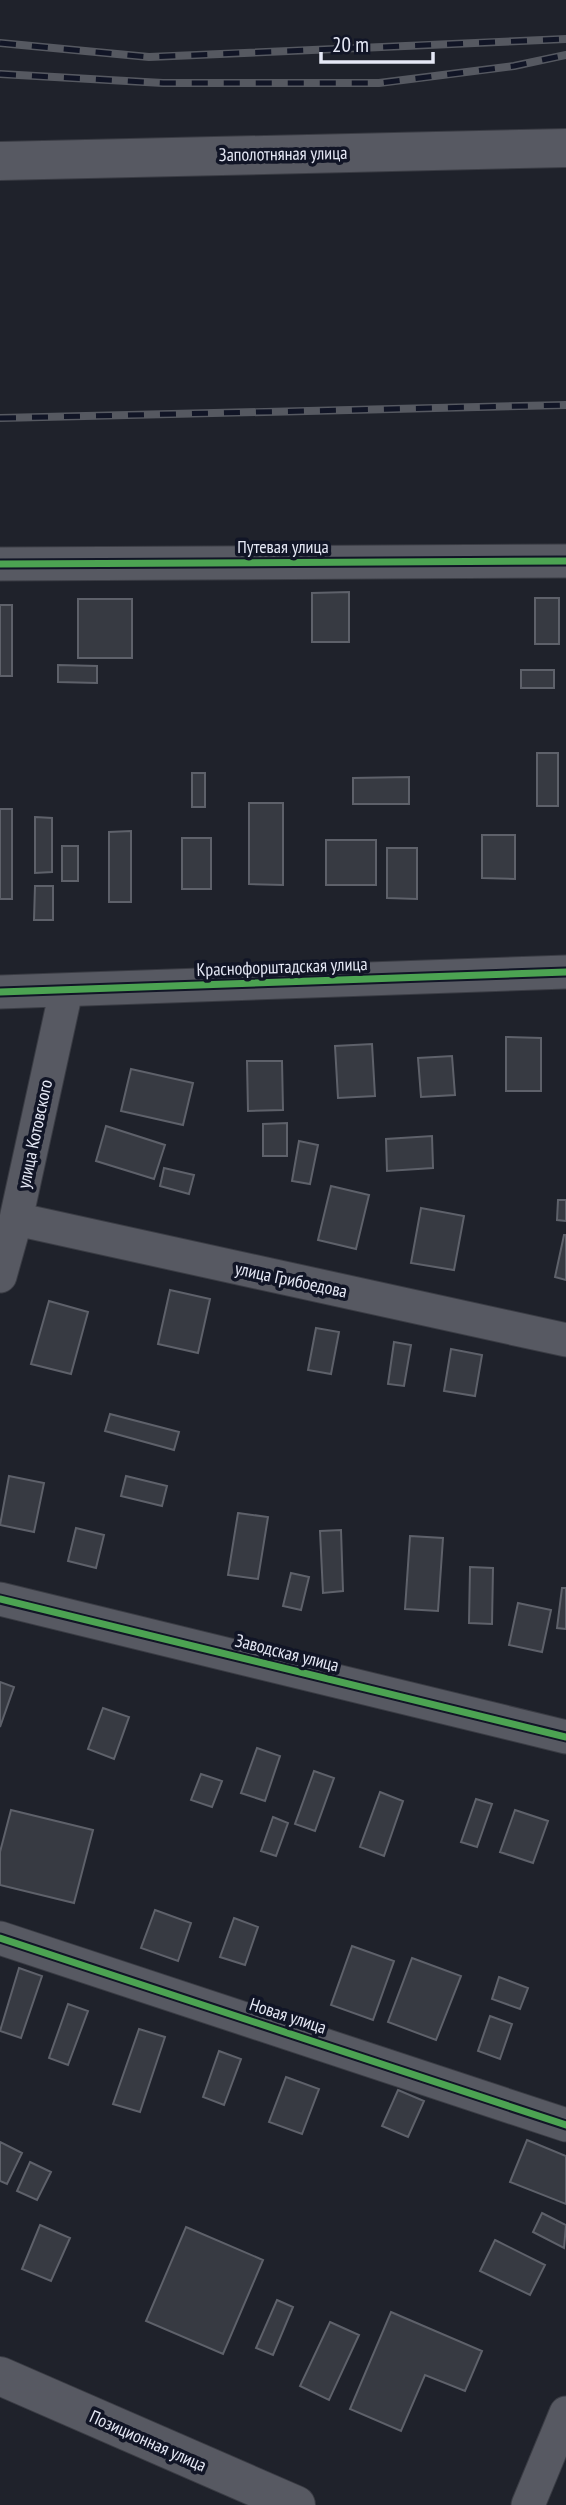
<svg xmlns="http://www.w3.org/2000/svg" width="566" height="2505" viewBox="0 0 566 2505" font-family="'PT Sans Narrow',sans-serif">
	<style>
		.building { fill: #373a42; stroke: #5e616a; stroke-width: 2 }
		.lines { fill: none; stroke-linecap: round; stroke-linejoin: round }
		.street-casing { stroke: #3a3c44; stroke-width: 35 }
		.secondary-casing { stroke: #3a3c44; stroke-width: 40 }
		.street { stroke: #575962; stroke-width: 33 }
		.secondary { stroke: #575962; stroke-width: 38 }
		.rail-casing { stroke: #565961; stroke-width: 8 }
		.rail { stroke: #111526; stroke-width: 5; stroke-dasharray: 16; stroke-linecap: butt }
		.cycleway-casing { stroke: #111526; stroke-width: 11 }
		.cycleway { stroke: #4ca352; stroke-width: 7 }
		.labels { text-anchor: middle; stroke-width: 7; stroke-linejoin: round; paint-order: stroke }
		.street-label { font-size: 18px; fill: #e5e8f5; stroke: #111526 }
	</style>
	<rect width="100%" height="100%" fill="#1f222b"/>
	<path class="building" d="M 349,592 L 349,642 L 312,642 L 312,593 Z
		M 535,598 L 559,598 L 559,644 L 535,644 Z
		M 78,599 L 132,599 L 132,658 L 78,658 Z
		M 0,605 L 12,605 L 12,676 L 0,676 Z
		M 58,665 L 97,666 L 97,683 L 58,682 Z
		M 521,670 L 554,670 L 554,688 L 521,688 Z
		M 537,753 L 558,753 L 558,806 L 537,806 Z
		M 192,773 L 205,773 L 205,807 L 192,807 Z
		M 409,777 L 409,804 L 353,804 L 353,778 Z
		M 249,803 L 283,803 L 283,885 L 249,884 Z
		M 0,809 L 12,809 L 12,899 L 0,899 Z
		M 35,817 L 52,818 L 52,872 L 35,873 Z
		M 131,831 L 131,902 L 109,902 L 109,832 Z
		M 482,835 L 515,835 L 515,879 L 482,878 Z
		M 182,838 L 211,838 L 211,889 L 182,889 Z
		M 326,840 L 376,840 L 376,885 L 326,885 Z
		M 62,846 L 78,846 L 78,881 L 62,881 Z
		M 387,848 L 417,848 L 417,899 L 387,898 Z
		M 35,886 L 53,886 L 53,920 L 34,920 Z
		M 506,1037 L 541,1038 L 541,1091 L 506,1091 Z
		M 372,1044 L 375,1096 L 338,1098 L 335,1046 Z
		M 452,1056 L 455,1095 L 421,1097 L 418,1058 Z
		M 247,1061 L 282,1061 L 283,1110 L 248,1111 Z
		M 131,1069 L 193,1083 L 183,1125 L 121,1111 Z
		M 287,1123 L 287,1156 L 263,1156 L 263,1124 Z
		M 106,1126 L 165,1145 L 154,1179 L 96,1161 Z
		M 432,1136 L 433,1168 L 387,1171 L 386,1139 Z
		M 299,1141 L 318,1145 L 310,1184 L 292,1181 Z
		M 164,1168 L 194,1175 L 189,1194 L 160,1186 Z
		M 331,1186 L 369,1195 L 356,1249 L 318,1240 Z
		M 558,1200 L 566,1200 L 566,1221 L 557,1220 Z
		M 421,1208 L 464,1216 L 454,1270 L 411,1263 Z
		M 564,1235 L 566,1235 L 566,1280 L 555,1277 Z
		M 170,1290 L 210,1299 L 198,1353 L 158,1344 Z
		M 49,1301 L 88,1312 L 71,1374 L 31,1364 Z
		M 316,1328 L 339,1332 L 331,1374 L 308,1370 Z
		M 394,1342 L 411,1345 L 404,1386 L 388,1384 Z
		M 451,1349 L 482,1355 L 475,1396 L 444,1391 Z
		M 110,1414 L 179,1432 L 174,1450 L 105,1431 Z
		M 9,1476 L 44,1483 L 34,1532 L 0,1525 Z
		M 126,1476 L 167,1486 L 162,1506 L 121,1496 Z
		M 238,1513 L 268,1517 L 258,1579 L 228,1575 Z
		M 76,1528 L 104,1535 L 96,1568 L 68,1561 Z
		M 341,1530 L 343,1591 L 323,1593 L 320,1531 Z
		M 410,1536 L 443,1538 L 438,1611 L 405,1609 Z
		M 470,1567 L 493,1568 L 492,1624 L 469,1623 Z
		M 291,1573 L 309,1577 L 301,1610 L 283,1606 Z
		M 562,1588 L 566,1588 L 566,1629 L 557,1628 Z
		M 518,1603 L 551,1610 L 542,1652 L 509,1645 Z
		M 0,1682 L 14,1687 L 0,1727 Z
		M 103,1708 L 129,1717 L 114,1759 L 88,1749 Z
		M 257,1748 L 280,1756 L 265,1801 L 241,1793 Z
		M 314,1771 L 334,1778 L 315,1831 L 295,1824 Z
		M 201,1774 L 222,1781 L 212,1807 L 191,1800 Z
		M 380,1792 L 403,1801 L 384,1856 L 360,1847 Z
		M 476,1799 L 492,1804 L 477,1847 L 461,1842 Z
		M 11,1810 L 93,1830 L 74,1903 L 0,1885 L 0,1852 Z
		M 515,1810 L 548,1821 L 533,1863 L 500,1852 Z
		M 273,1817 L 288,1823 L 276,1856 L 261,1851 Z
		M 155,1910 L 191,1923 L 178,1961 L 141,1948 Z
		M 234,1918 L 258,1927 L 245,1965 L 220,1957 Z
		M 352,1946 L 394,1961 L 373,2020 L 331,2005 Z
		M 412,1958 L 461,1976 L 436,2040 L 388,2022 Z
		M 19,1968 L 42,1976 L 21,2038 L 0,2031 Z
		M 499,1977 L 528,1988 L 520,2009 L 492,1999 Z
		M 68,2004 L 88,2011 L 68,2065 L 49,2058 Z
		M 490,2016 L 512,2024 L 500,2059 L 478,2051 Z
		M 139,2029 L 165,2037 L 140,2112 L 113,2104 Z
		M 219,2051 L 241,2059 L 224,2105 L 203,2097 Z
		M 286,2077 L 319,2089 L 302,2134 L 269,2122 Z
		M 398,2090 L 424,2101 L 408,2137 L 382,2126 Z
		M 527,2140 L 566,2156 L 566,2204 L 510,2182 Z
		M 0,2142 L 22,2153 L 7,2184 L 0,2181 Z
		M 30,2162 L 51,2172 L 37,2200 L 17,2191 Z
		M 542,2213 L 566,2225 L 564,2248 L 533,2232 Z
		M 40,2225 L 70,2238 L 51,2281 L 22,2269 Z
		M 186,2227 L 263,2260 L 223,2354 L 146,2321 Z
		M 495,2240 L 545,2265 L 530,2295 L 480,2271 Z
		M 277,2300 L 293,2307 L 273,2355 L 256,2348 Z
		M 391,2312 L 482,2351 L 465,2391 L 425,2375 L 401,2431 L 350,2409 Z
		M 330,2322 L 359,2335 L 329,2400 L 300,2386 Z"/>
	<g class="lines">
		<defs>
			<path id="street" d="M 0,564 L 566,561
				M 0,992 L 566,972
				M 16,1219 L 566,1340
				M 0,1276 L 16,1219 L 66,991
				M 0,1599 L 566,1737
				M 0,1938 L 566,2125
				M 528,2505 L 566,2413"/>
			<path id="secondary" d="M 0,161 L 566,148
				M 0,2376 L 296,2505"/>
		</defs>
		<use href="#street" class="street-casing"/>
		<use href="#secondary" class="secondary-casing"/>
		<use href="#street" class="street"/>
		<use href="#secondary" class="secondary"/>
		<defs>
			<path id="rail" d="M 0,43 L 149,57 L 566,39
				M 0,74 L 163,83 L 379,83 L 514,66 L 566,55
				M 0,418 L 566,405"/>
		</defs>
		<use href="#rail" class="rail-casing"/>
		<use href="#rail" class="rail"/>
		<defs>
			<path id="cycleway" d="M 0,564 L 566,561
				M 0,992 L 566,972
				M 0,1599 L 566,1737
				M 0,1938 L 566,2125"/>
		</defs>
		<use href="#cycleway" class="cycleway-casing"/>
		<use href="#cycleway" class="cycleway"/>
	</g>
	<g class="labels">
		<g class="street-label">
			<text transform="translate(283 154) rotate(-1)" y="6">Заполотняная улица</text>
			<text x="283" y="553">Путевая улица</text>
			<text transform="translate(282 967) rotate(-2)" y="6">Краснофорштадская улица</text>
			<text transform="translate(35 1134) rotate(-78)" y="6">улица Котовского</text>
			<text transform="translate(291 1280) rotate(12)" y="6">улица Грибоедова</text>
			<text transform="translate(287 1653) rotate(14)" y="6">Заводская улица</text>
			<text transform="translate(288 2016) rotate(18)" y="6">Новая улица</text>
			<text transform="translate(148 2441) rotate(24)" y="6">Позиционная улица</text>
		</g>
	</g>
	<path d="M321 52v10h112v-10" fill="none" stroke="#e5e8f5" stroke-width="3.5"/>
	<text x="332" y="52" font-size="21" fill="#e5e8f5" stroke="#111526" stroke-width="5" paint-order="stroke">20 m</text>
</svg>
